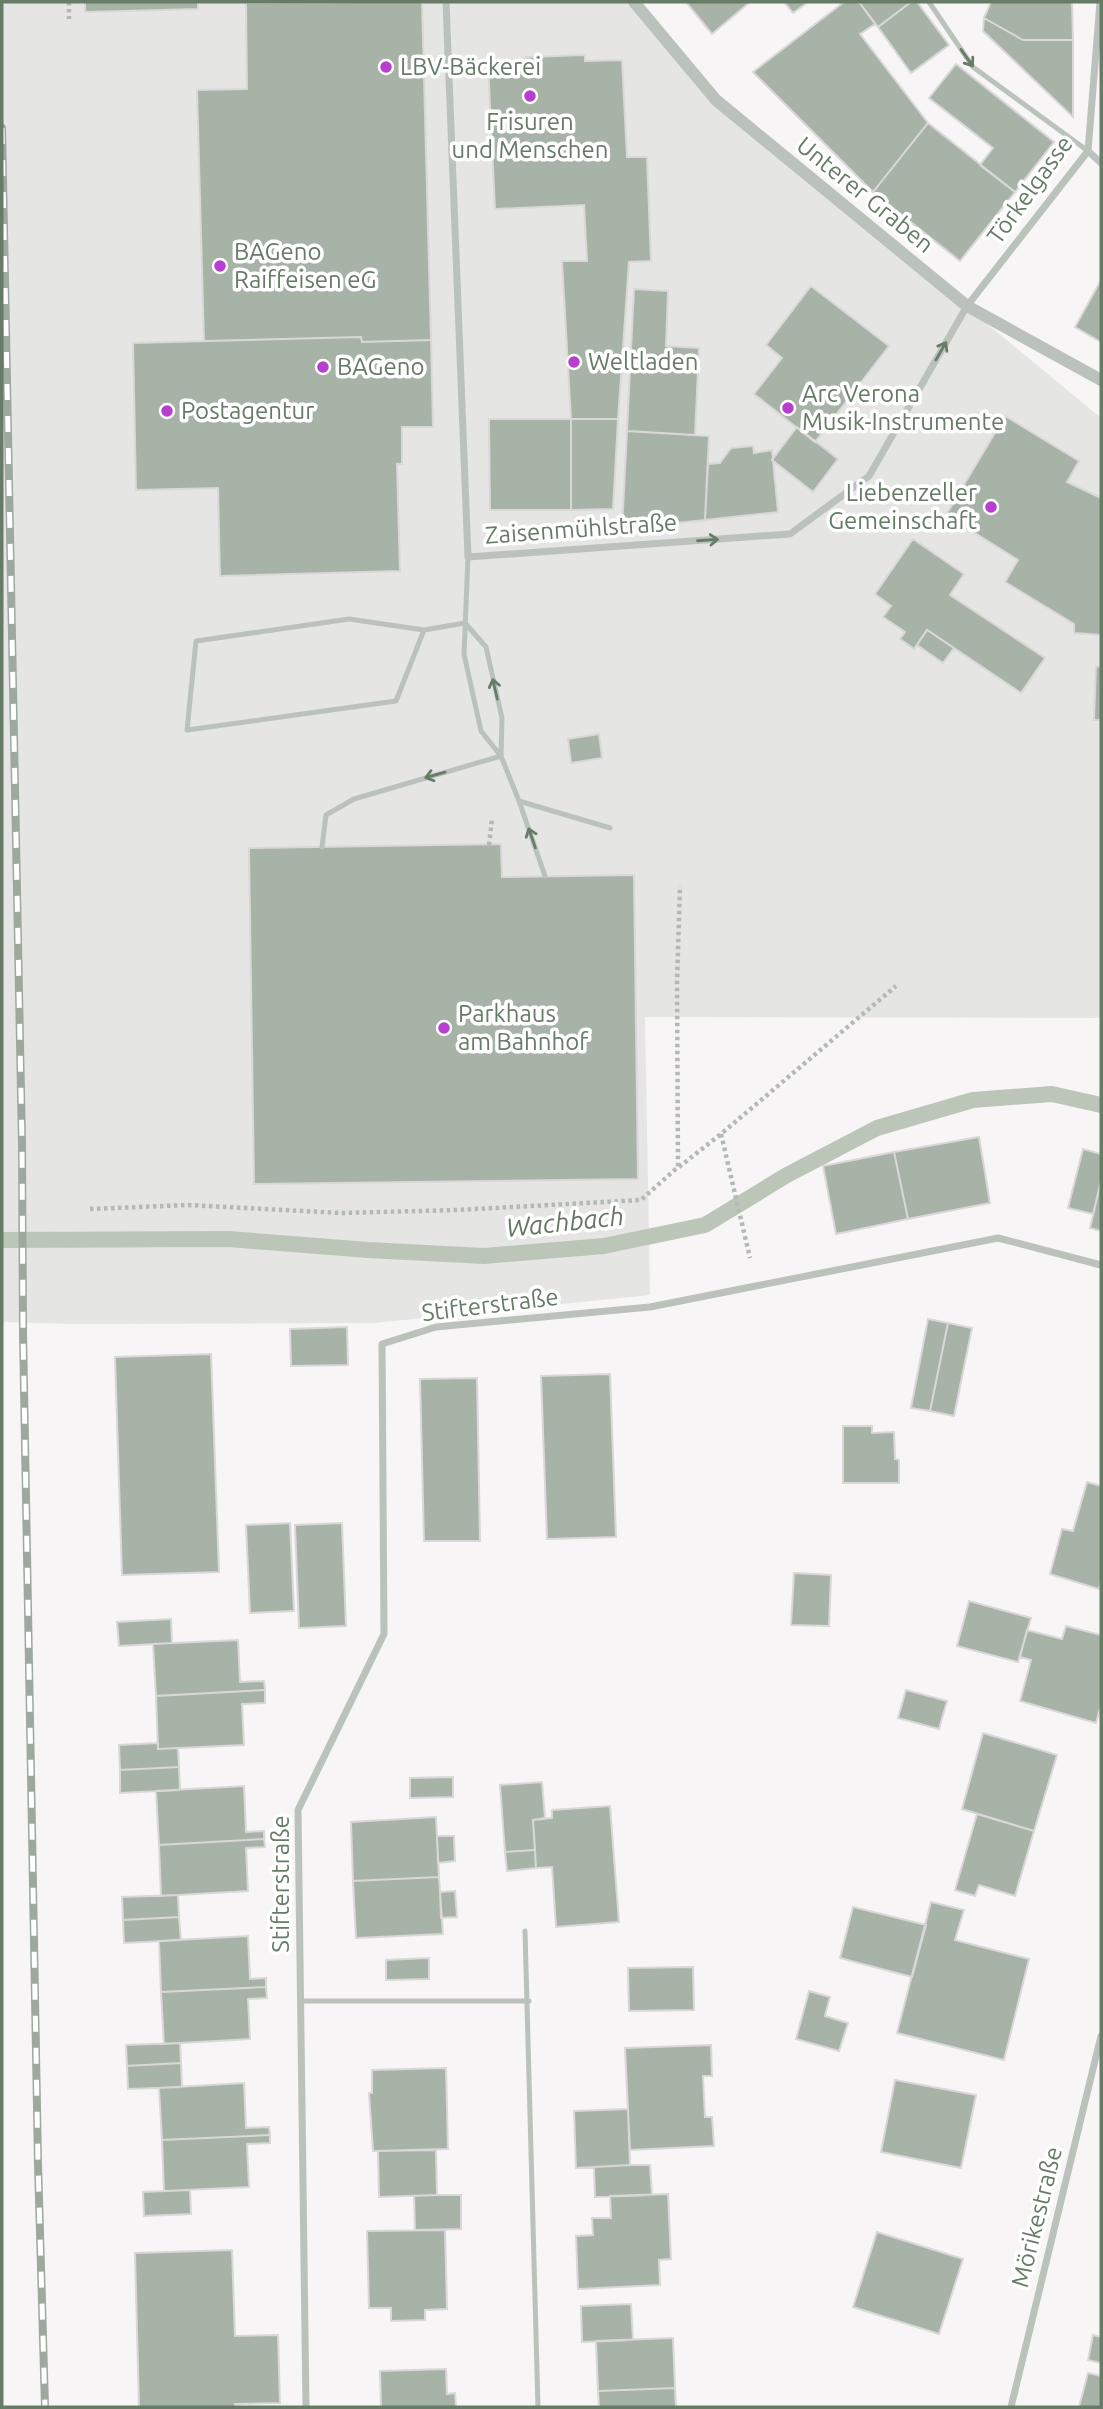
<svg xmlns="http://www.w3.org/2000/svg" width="1103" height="2409" viewBox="0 0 1103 2409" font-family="Ubuntu,sans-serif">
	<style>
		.built { fill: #e5e5e4 }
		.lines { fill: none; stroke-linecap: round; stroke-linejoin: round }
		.stream { stroke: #bbc6b9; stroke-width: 16 }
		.building { fill: #a7b3a7; stroke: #d9d7d8; stroke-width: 2 }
		.path { stroke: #b3bab4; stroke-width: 4.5; stroke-dasharray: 3.5 3.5; stroke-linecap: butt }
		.service { stroke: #bac2bb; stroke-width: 5 }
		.minor { stroke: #bac2bb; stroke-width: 7 }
		.tertiary { stroke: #bac2bb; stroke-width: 12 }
		.rail-casing { stroke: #9da89e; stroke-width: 8 }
		.rail { stroke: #fff; stroke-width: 5; stroke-dasharray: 16; stroke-linecap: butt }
		.oneway { stroke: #667c66 }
		.poi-dot { fill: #b73ece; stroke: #fff; stroke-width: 2.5 }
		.labels { text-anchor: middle; stroke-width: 7; stroke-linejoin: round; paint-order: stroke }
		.poi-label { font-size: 24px; fill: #667c66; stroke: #fff; text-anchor: start }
		.street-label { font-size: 24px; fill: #667c66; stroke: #fff }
		.water-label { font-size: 26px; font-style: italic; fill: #647760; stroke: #fff }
	</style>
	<rect width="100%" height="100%" fill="#f7f5f6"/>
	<path class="built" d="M 2,2 L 634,2 L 716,100 L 1101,418 L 1101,1018 L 645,1017 L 650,1295 L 374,1323 L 73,1324 L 2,1322 Z"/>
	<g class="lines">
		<path class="stream" d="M 2,1240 L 229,1239 L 368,1250 L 484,1256 L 604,1246 L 705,1225 L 787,1175 L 877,1128 L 973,1100 L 1052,1094 L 1101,1105"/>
	</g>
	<path class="building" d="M 85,2 L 198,2 L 198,9 L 85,12 Z
		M 422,2 L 431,340 L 362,342 L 361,337 L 204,341 L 197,90 L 247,89 L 246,3 Z
		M 686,2 L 750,2 L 712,34 Z
		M 784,2 L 808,2 L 793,13 Z
		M 844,2 L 859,2 L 875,24 L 860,34 L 928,123 L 873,192 L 753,72 Z
		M 859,2 L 911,2 L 878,27 Z
		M 911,2 L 917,2 L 949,45 L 911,73 L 878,27 Z
		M 991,2 L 1072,2 L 1073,40 L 1023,40 L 984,18 Z
		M 984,18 L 1023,40 L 1073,40 L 1073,117 L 983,31 Z
		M 585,55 L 585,61 L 622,60 L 627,157 L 647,157 L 651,261 L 629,262 L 618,419 L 571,419 L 562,261 L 587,261 L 584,205 L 495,209 L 488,64 L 525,62 L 526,57 Z
		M 956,64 L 1054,142 L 1015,192 L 980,165 L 993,148 L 929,98 Z
		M 928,123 L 1015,192 L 960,261 L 873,192 Z
		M 1101,280 L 1101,342 L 1075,327 Z
		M 811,286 L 889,346 L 815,442 L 754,394 L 782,358 L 766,345 Z
		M 634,289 L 668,291 L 666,346 L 699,348 L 695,435 L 627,431 Z
		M 361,337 L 362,342 L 431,340 L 433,427 L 402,427 L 402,464 L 397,464 L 400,571 L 220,576 L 218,488 L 136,490 L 133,343 Z
		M 1005,416 L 1079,461 L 1067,482 L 1101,498 L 1101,635 L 1074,633 L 1074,624 L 1005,582 L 1018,560 L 946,515 Z
		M 489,419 L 571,419 L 571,510 L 490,510 Z
		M 571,419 L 618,419 L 613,509 L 571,510 Z
		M 797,427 L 838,459 L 813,492 L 772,460 Z
		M 627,431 L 709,436 L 705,520 L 622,529 Z
		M 753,446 L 754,453 L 772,450 L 778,512 L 705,520 L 708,464 L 720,463 L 731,448 Z
		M 913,539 L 964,574 L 950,595 L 1045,658 L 1021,693 L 927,630 L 914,649 L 900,639 L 905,632 L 883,617 L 891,606 L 875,594 Z
		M 927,630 L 954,648 L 943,663 L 917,645 Z
		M 1096,666 L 1101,667 L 1101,720 L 1094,720 Z
		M 599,734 L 602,758 L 571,763 L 568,739 Z
		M 501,844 L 502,877 L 634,875 L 638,1179 L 254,1184 L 249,848 Z
		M 979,1137 L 990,1203 L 908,1219 L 894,1152 Z
		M 1083,1149 L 1101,1154 L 1101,1181 L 1093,1214 L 1068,1208 Z
		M 894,1152 L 908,1219 L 836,1234 L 823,1166 Z
		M 1101,1181 L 1101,1231 L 1090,1228 Z
		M 928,1319 L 948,1323 L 930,1411 L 911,1408 Z
		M 948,1323 L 972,1328 L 954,1416 L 930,1411 Z
		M 347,1327 L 348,1365 L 291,1366 L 290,1329 Z
		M 211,1354 L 219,1572 L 122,1575 L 115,1357 Z
		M 610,1374 L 616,1537 L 547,1539 L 541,1376 Z
		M 477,1378 L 480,1541 L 424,1541 L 420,1379 Z
		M 843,1426 L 872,1426 L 872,1433 L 894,1432 L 895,1459 L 899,1460 L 899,1483 L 843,1483 Z
		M 1087,1482 L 1101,1486 L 1101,1581 L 1099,1589 L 1050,1574 L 1062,1529 L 1073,1531 Z
		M 290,1523 L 294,1611 L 250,1613 L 246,1525 Z
		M 342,1523 L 346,1626 L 299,1628 L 295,1525 Z
		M 794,1573 L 831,1575 L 829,1626 L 791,1625 Z
		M 969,1601 L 1031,1618 L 1018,1662 L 957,1646 Z
		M 171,1619 L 172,1643 L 119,1646 L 117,1622 Z
		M 1066,1626 L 1101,1635 L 1101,1705 L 1096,1723 L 1020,1701 L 1031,1660 L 1020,1657 L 1027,1630 L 1062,1639 Z
		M 238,1640 L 240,1682 L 264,1681 L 265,1690 L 156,1696 L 153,1644 Z
		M 265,1690 L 265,1703 L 242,1704 L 244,1745 L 158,1749 L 156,1696 Z
		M 906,1690 L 947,1701 L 939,1729 L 898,1718 Z
		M 983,1733 L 1057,1755 L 1034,1831 L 962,1809 Z
		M 158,1743 L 158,1749 L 178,1748 L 179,1767 L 120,1770 L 119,1745 Z
		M 179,1767 L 180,1790 L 120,1793 L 120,1770 Z
		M 453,1777 L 453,1797 L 410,1798 L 410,1778 Z
		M 542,1782 L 545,1818 L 533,1820 L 535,1850 L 505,1852 L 500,1785 Z
		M 244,1786 L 246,1832 L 264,1831 L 264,1839 L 159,1845 L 156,1791 Z
		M 610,1806 L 619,1922 L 556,1927 L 552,1867 L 536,1868 L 533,1820 L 552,1818 L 552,1810 Z
		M 977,1814 L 1034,1831 L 1015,1896 L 979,1885 L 975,1896 L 955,1890 Z
		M 436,1817 L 439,1877 L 353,1881 L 351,1822 Z
		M 437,1836 L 454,1836 L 455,1861 L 438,1863 Z
		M 264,1839 L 265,1847 L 246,1848 L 248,1891 L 161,1896 L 159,1845 Z
		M 535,1850 L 536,1868 L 507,1871 L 505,1852 Z
		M 439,1877 L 443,1934 L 356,1938 L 353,1881 Z
		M 455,1891 L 457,1917 L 441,1918 L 440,1892 Z
		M 178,1895 L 179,1917 L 123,1920 L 122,1897 Z
		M 931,1902 L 964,1910 L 955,1940 L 1029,1959 L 1004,2060 L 897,2033 Z
		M 853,1907 L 926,1925 L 912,1977 L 840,1958 Z
		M 179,1917 L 181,1940 L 124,1943 L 123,1920 Z
		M 248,1936 L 250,1979 L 266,1978 L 266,1987 L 161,1992 L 159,1941 Z
		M 429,1958 L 429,1979 L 386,1980 L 386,1960 Z
		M 693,1967 L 694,2010 L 629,2011 L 628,1968 Z
		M 266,1987 L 267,1998 L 248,1999 L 250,2039 L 164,2044 L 161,1992 Z
		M 809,1991 L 830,1997 L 825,2016 L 848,2023 L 839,2051 L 796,2039 Z
		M 180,2043 L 181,2063 L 127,2066 L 126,2045 Z
		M 711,2045 L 712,2076 L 703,2076 L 705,2117 L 712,2117 L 714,2146 L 630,2150 L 625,2048 Z
		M 181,2063 L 182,2087 L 128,2089 L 127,2066 Z
		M 446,2068 L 448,2149 L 373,2151 L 369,2093 L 372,2093 L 372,2070 Z
		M 895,2080 L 976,2095 L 961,2168 L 881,2152 Z
		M 244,2083 L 246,2128 L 269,2127 L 270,2135 L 162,2140 L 159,2088 Z
		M 628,2109 L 630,2165 L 576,2168 L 574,2111 Z
		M 270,2135 L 270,2143 L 247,2144 L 249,2187 L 164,2191 L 162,2140 Z
		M 436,2150 L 437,2195 L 379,2197 L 378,2151 Z
		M 630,2165 L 650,2165 L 652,2195 L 595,2197 L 594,2167 Z
		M 190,2190 L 191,2214 L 144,2216 L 143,2192 Z
		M 668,2194 L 671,2259 L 659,2260 L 660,2285 L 578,2289 L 576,2236 L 593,2235 L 592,2218 L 611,2218 L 610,2196 Z
		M 437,2195 L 461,2195 L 461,2229 L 415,2230 L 414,2196 Z
		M 445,2230 L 447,2309 L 425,2310 L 425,2320 L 391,2321 L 391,2308 L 369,2308 L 367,2231 Z
		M 877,2232 L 963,2259 L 939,2334 L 853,2307 Z
		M 232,2250 L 235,2336 L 278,2335 L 280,2403 L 235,2404 L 235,2407 L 139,2407 L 135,2253 Z
		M 631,2304 L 633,2340 L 582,2342 L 581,2306 Z
		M 1093,2335 L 1101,2337 L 1101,2363 L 1088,2360 Z
		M 673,2338 L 675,2388 L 598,2391 L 596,2341 Z
		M 446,2369 L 447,2394 L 455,2393 L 456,2407 L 381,2407 L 380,2371 Z
		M 1088,2373 L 1101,2376 L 1101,2407 L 1079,2407 Z
		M 675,2388 L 676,2407 L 599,2407 L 598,2391 Z"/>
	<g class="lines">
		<path class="path" d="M 69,2 L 69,19
			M 489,845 L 492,819
			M 721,1134 L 750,1258
			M 679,1167 L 721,1134 L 896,986
			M 90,1209 L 188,1205 L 341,1213 L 457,1210 L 641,1200 L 678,1167 L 677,983 L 680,886"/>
		<path class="service" d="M 929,2 L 973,67 L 1088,151
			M 468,557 L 464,654 L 481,731 L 501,756 L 519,801 L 610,828
			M 465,623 L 486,647 L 502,718 L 501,756
			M 424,630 L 396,701 L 187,730 L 196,641 L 349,619 L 424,630 L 465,623
			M 519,801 L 545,876
			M 322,847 L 326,815 L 354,799 L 501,756
			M 525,1931 L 538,2407
			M 300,2001 L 529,2001"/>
		<path class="minor" d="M 446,2 L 468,557 L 790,534 L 869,476 L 967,306 L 1088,151 L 1100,2
			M 1088,151 L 1101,163
			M 306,2407 L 298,1810 L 384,1634 L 382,1344 L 436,1327 L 650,1307 L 998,1238 L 1101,1265
			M 1011,2407 L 1101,2036"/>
		<path class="tertiary" d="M 634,2 L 716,100 L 967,306 L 1101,380"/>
		<defs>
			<path id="rail" d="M 2,128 L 22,1144 L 23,1332 L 38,2163 L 45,2407"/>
		</defs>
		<use href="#rail" class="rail-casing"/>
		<use href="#rail" class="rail"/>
	</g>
	<defs><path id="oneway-shaft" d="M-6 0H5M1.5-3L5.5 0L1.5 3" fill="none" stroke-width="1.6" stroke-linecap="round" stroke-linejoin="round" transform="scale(1.75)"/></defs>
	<g class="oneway">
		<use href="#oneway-shaft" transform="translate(967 58) rotate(55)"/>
		<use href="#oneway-shaft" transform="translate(941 351) rotate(-60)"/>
		<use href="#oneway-shaft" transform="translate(708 540) rotate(-4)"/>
		<use href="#oneway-shaft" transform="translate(495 689) rotate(-103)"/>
		<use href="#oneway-shaft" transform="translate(435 775) rotate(164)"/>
		<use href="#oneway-shaft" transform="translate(532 838) rotate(-109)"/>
	</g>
	<g class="poi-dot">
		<circle cx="386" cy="67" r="7"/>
		<circle cx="530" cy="96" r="7"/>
		<circle cx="220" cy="266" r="7"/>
		<circle cx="574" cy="362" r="7"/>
		<circle cx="323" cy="367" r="7"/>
		<circle cx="788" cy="408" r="7"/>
		<circle cx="167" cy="411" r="7"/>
		<circle cx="991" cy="507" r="7"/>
		<circle cx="444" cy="1028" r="7"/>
	</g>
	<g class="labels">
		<g class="poi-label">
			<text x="400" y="75">LBV-Bäckerei</text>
			<text x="530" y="130" text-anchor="middle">Frisuren<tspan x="530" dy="28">und Menschen</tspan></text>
			<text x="234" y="260">BAGeno<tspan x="234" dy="28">Raiffeisen eG</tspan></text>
			<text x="588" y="370">Weltladen</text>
			<text x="337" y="375">BAGeno</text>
			<text x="802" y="402">Arc Verona<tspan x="802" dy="28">Musik-Instrumente</tspan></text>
			<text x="181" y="419">Postagentur</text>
			<text x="977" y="501" text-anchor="end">Liebenzeller<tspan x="977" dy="28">Gemeinschaft</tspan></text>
			<text x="458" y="1022">Parkhaus<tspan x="458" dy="28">am Bahnhof</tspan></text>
		</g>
		<g class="street-label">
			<text transform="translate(1030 190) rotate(-54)" y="8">Törkelgasse</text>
			<text transform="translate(865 195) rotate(39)" y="8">Unterer Graben</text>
			<text transform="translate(581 529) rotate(-4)" y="8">Zaisenmühlstraße</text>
			<text transform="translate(490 1305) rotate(-7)" y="8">Stifterstraße</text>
			<text transform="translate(281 1884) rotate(-90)" y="8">Stifterstraße</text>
			<text transform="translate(1037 2217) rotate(-76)" y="8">Mörikestraße</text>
		</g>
		<g class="water-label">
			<text transform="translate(565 1222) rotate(-6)" y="9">Wachbach</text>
		</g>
	</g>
	<rect width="1103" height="2409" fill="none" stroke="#667c66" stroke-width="7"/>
</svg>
